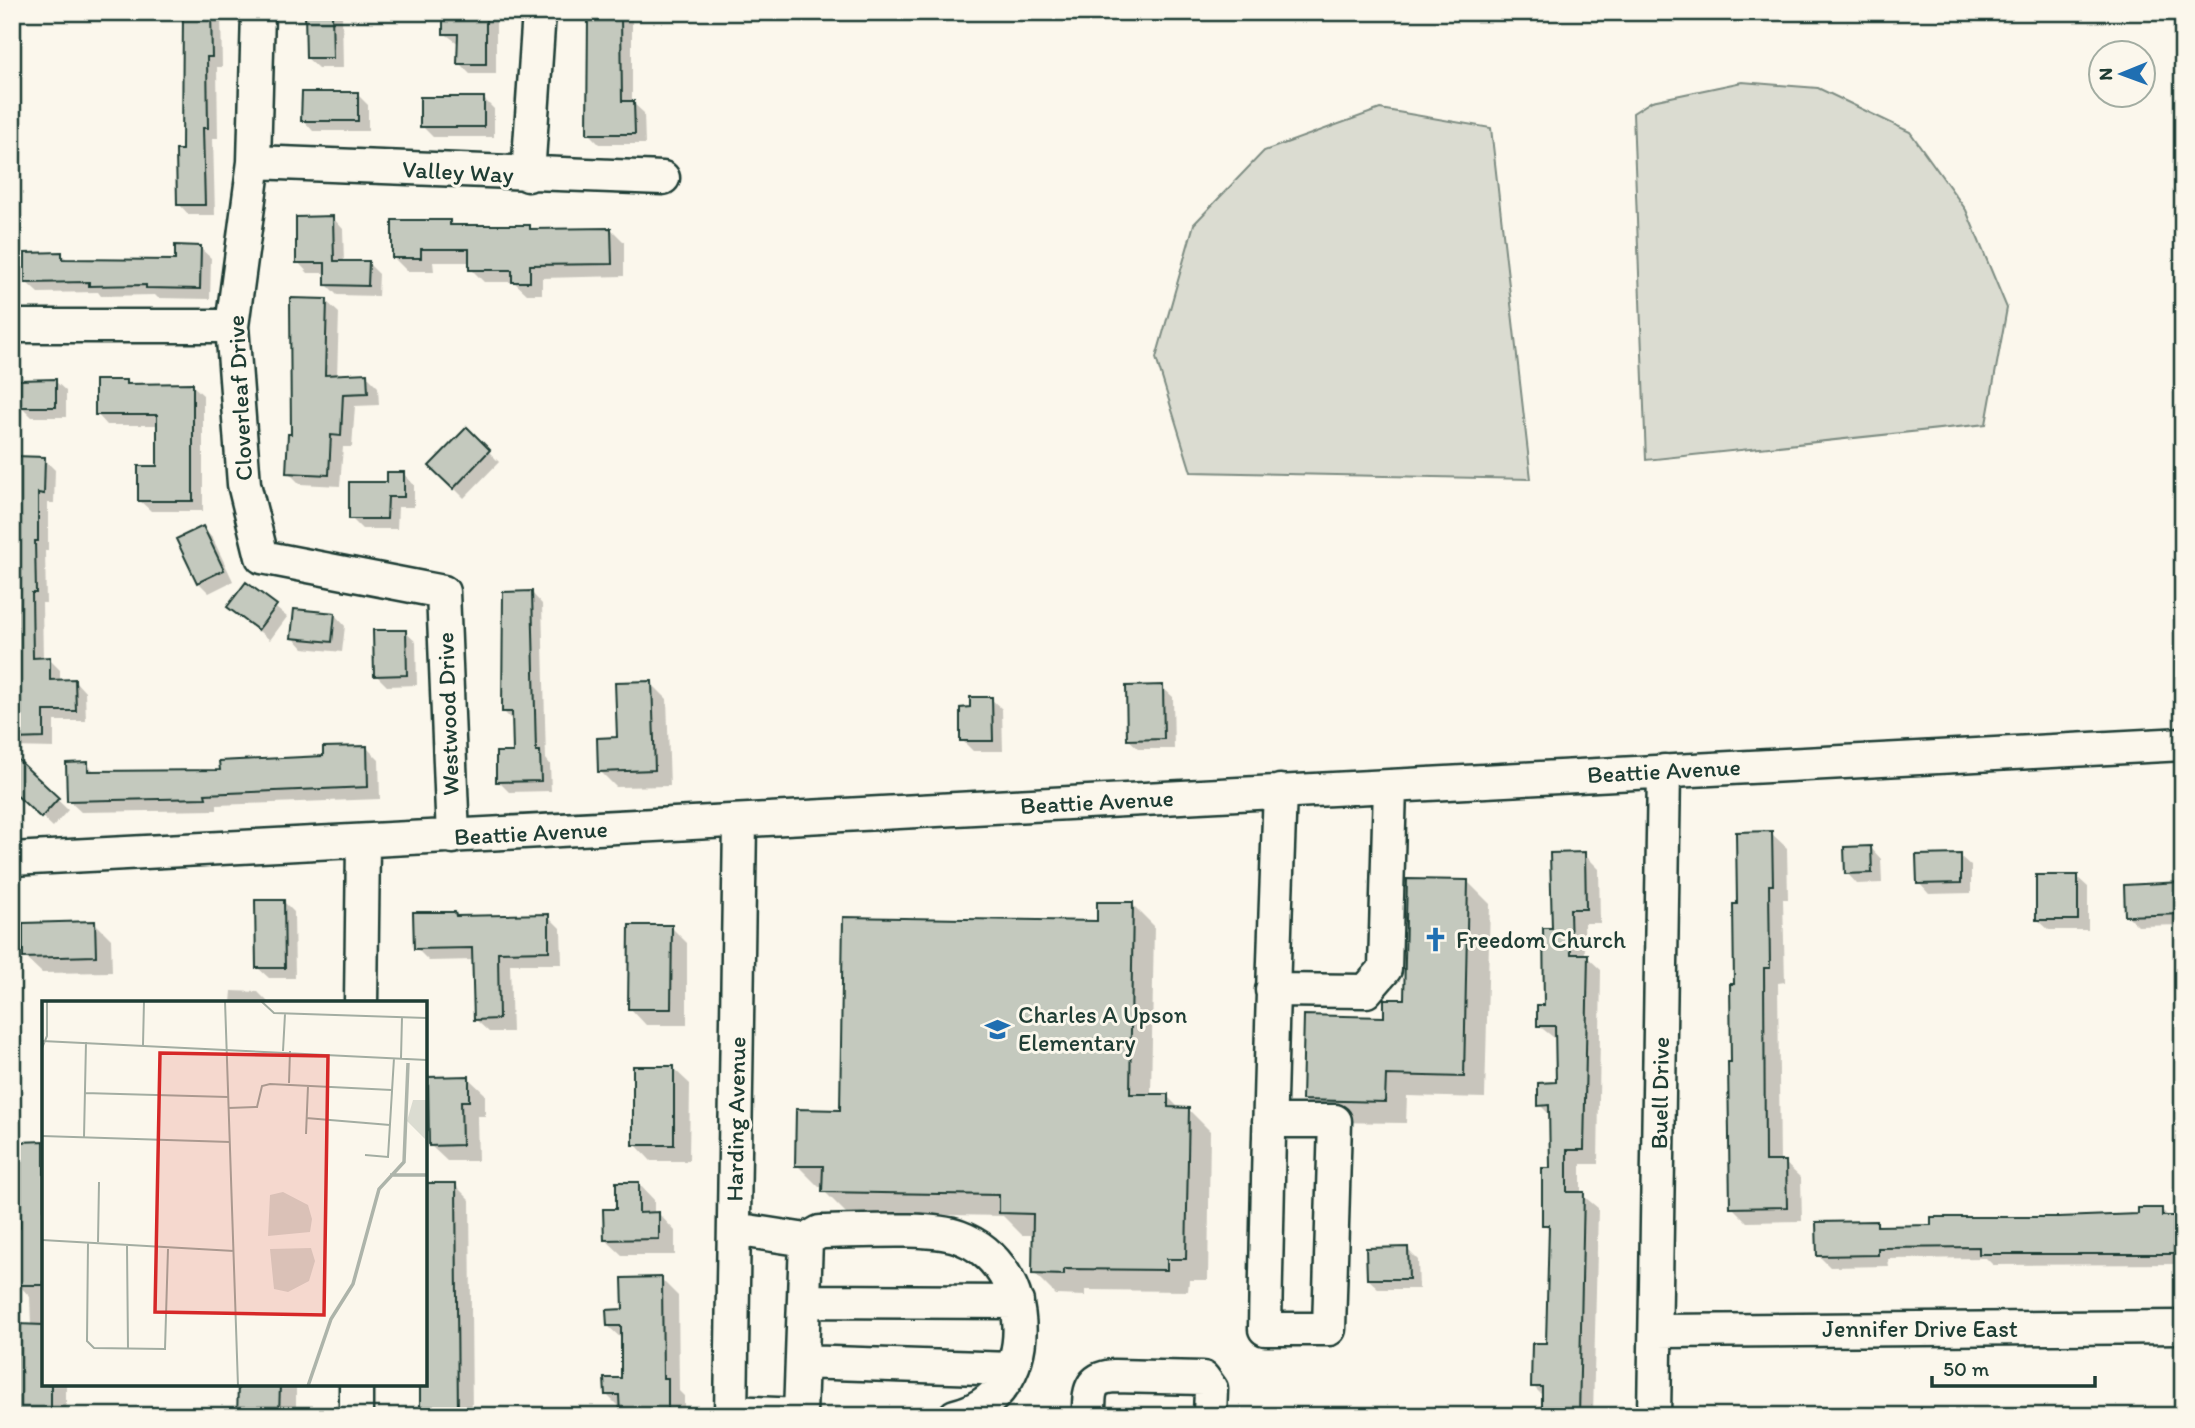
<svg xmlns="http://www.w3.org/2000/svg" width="2195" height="1428" viewBox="0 0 2195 1428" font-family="Itim,sans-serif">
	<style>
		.green { fill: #dbdcd1; stroke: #7d8c82; stroke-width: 2 }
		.shadow { fill: #0003 }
		.building { fill: #c4c9be; stroke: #1f3d34; stroke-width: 2 }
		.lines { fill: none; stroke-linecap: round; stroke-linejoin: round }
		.minor-casing { stroke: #1f3d34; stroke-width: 37 }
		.minor { stroke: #fbf7ec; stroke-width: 32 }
		.labels { text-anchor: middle; stroke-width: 6; stroke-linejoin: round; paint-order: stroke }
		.street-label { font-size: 24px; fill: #1f3d34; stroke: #fbf7ec }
		.poi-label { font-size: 24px; fill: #1f3d34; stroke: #fbf7ec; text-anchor: start }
		.inset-river { fill: none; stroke: #adb4aa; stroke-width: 3.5 }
		.inset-road { fill: none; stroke: #a3ada2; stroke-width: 2 }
		.view { fill: #d62828; fill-opacity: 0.15; stroke: #d62828; stroke-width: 3.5 }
		.inset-edge { fill: none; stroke: #1f3d34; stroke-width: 3.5 }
	</style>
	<rect width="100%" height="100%" fill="#fbf7ec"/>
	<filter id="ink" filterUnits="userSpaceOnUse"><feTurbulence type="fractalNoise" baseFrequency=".0143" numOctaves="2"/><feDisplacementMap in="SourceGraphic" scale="14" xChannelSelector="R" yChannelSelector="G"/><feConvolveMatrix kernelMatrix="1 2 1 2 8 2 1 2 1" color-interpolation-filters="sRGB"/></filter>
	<g filter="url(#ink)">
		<path class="green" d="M 1742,82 L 1818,88 L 1910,132 L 1966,210 L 2007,308 L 1986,424 L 1646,460 L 1633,113 L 1652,101 Z
			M 1380,109 L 1491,128 L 1531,479 L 1191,472 L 1156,358 L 1194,224 L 1264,151 Z"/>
		<path class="shadow" d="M 184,12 L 221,12 L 222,67 L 217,67 L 218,138 L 213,138 L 215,215 L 189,215 L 179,204 L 183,152 Z
			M 308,12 L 342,12 L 343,68 L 318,68 L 307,58 Z
			M 445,12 L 496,12 L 496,74 L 470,74 L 459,63 L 459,44 L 444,33 Z
			M 591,12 L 632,12 L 632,102 L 644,113 L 645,144 L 599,144 L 589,134 Z
			M 357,94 L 368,105 L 368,131 L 313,131 L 303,120 Z
			M 483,98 L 494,109 L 494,137 L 433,137 L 422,126 Z
			M 333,218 L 343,229 L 344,263 L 368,263 L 379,274 L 378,296 L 337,295 L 327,285 L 327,273 L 308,273 L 298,262 Z
			M 450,221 L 455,226 L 529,226 L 533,231 L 611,229 L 624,242 L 624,276 L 542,278 L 542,294 L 527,294 L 514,282 L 484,282 L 471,269 L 471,262 L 433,262 L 434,271 L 407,271 L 394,258 Z
			M 200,248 L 211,258 L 210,299 L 158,298 L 155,295 L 101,296 L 98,292 L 38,293 L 27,283 L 61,254 L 68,260 L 176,262 Z
			M 326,301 L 339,313 L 337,377 L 366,375 L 378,387 L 379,405 L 355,406 L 352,447 L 343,447 L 340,486 L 300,484 L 288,472 L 293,436 Z
			M 55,381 L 66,391 L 66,417 L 32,417 L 21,406 Z
			M 126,382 L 130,386 L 192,385 L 203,395 L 203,511 L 151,511 L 140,501 L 159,468 L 159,425 L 107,425 L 97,414 Z
			M 467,430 L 499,462 L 464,498 L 432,466 Z
			M 16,458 L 44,459 L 55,470 L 54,503 L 48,503 L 48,551 L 45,551 L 46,603 L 42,603 L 43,659 L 49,659 L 60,670 L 60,681 L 75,681 L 85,692 L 86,721 L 54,721 L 54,748 L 12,747 Z
			M 404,474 L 414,485 L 414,507 L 398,507 L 397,529 L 362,529 L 351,518 Z
			M 203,528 L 213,539 L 233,581 L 209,593 L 198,582 Z
			M 246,584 L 287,617 L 270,640 L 229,607 Z
			M 532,593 L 542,604 L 546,759 L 550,764 L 551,791 L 509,792 L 498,781 L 515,754 L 514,722 L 503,711 Z
			M 335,615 L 345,626 L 342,652 L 303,648 L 293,637 Z
			M 405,632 L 416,642 L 417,685 L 387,686 L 376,675 Z
			M 651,683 L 667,699 L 670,786 L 616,787 L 600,771 Z
			M 1162,687 L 1173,697 L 1174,749 L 1139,749 L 1128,739 Z
			M 991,699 L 1002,709 L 1003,751 L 973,751 L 962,740 Z
			M 367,748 L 379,760 L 380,799 L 217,805 L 217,810 L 81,812 L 68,800 L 87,764 L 96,773 L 221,771 L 325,758 Z
			M 12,756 L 68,810 L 53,827 L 12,789 Z
			M 1771,833 L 1787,848 L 1788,899 L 1783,899 L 1785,982 L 1778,983 L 1780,1163 L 1785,1163 L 1801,1178 L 1802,1221 L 1747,1222 L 1732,1207 L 1739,905 Z
			M 1871,848 L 1881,859 L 1882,883 L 1857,884 L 1847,873 Z
			M 1584,854 L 1599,869 L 1600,923 L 1584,923 L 1585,955 L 1601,970 L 1598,1164 L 1581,1164 L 1581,1194 L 1598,1208 L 1593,1416 L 1544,1416 L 1544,1397 L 1533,1386 L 1548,1345 L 1551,1231 L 1544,1224 L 1552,1169 L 1551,1116 L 1540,1105 L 1557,1084 L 1557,1040 L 1539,1026 L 1546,1007 L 1553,930 Z
			M 1960,856 L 1971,866 L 1971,893 L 1929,894 L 1919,883 Z
			M 2077,877 L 2088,887 L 2088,930 L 2049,930 L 2038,920 Z
			M 1468,882 L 1490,904 L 1485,1098 L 1407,1096 L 1406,1123 L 1326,1122 L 1304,1100 L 1406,1001 Z
			M 2182,884 L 2183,925 L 2138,926 L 2127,915 Z
			M 283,901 L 294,912 L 295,978 L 269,978 L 258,968 Z
			M 1132,904 L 1154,926 L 1151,1096 L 1167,1096 L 1180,1109 L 1188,1109 L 1210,1131 L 1208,1280 L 1189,1280 L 1188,1291 L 1085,1290 L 1085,1296 L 1056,1295 L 1034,1273 L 1035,1235 L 1022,1235 L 1003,1216 L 846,1213 L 824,1191 L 824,1187 L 819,1187 L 797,1165 L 842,1112 L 1099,923 Z
			M 455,913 L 459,917 L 548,916 L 561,929 L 562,964 L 510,964 L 512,1032 L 489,1032 L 475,1019 L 474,960 L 429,961 L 416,948 Z
			M 95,923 L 111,939 L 112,972 L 42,973 L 25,957 Z
			M 671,927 L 687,943 L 687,1025 L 646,1025 L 630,1008 Z
			M 232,991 L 258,992 L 269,1003 L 231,1003 Z
			M 673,1068 L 690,1084 L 689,1161 L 651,1161 L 635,1144 Z
			M 468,1078 L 485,1094 L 485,1116 L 477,1116 L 478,1161 L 447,1161 L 430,1145 Z
			M 44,1143 L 44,1384 L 66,1384 L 66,1416 L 16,1416 L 31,1326 L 30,1297 L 18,1284 L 22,1230 Z
			M 638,1183 L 654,1200 L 654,1214 L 659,1214 L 675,1231 L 675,1255 L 622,1255 L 605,1239 L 618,1211 Z
			M 455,1185 L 470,1200 L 472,1416 L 422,1416 Z
			M 2161,1209 L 2170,1218 L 2183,1218 L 2183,1264 L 1993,1265 L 1986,1258 L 1888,1259 L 1889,1266 L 1830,1267 L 1819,1256 L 1876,1222 L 1881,1227 L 2140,1216 Z
			M 1407,1249 L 1418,1260 L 1419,1289 L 1379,1289 L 1368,1279 Z
			M 661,1279 L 678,1296 L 679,1391 L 684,1396 L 684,1416 L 621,1416 L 621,1409 L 606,1394 L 623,1380 L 623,1340 L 608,1326 Z
			M 232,1384 L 296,1384 L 296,1416 L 239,1416 L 239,1391 Z
			M 2082,1409 L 2085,1412 L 2183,1410 L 2183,1416 L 2021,1416 L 2021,1410 Z
			M 1784,1411 L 1844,1411 L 1849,1416 L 1784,1416 Z"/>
		<path class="building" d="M 183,12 L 211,12 L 212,57 L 207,57 L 208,128 L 203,128 L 205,205 L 177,205 L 176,150 L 182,150 Z
			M 305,12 L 332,12 L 333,58 L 306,58 Z
			M 443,12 L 486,12 L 486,64 L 457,64 L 458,34 L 443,34 Z
			M 621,14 L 622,101 L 634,101 L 635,134 L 587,134 L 588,15 Z
			M 302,92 L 358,92 L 358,121 L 301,121 Z
			M 420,97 L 484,97 L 484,127 L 420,127 Z
			M 333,216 L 334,261 L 369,261 L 368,286 L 325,285 L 325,263 L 296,263 L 296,217 Z
			M 392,220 L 450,220 L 450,225 L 530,225 L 530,229 L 611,228 L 612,264 L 530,265 L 530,282 L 512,282 L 512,270 L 469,270 L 469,249 L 421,249 L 421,258 L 392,258 Z
			M 175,245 L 201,246 L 200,289 L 146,288 L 146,285 L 89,286 L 89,282 L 25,283 L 25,253 L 62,252 L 62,259 L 175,260 Z
			M 290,298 L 327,299 L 325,375 L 367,373 L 368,393 L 343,394 L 341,436 L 331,435 L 329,475 L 286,473 L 288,434 L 291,434 Z
			M 56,379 L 56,407 L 20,407 L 19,380 Z
			M 95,380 L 126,380 L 126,384 L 193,383 L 193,501 L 138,501 L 138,466 L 157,466 L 157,415 L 95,415 Z
			M 467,427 L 490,450 L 453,489 L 429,466 Z
			M 14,456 L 45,457 L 44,494 L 38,493 L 38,541 L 35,541 L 36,593 L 32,593 L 33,658 L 50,657 L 50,680 L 75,679 L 76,711 L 44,711 L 44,738 L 12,739 Z
			M 387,472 L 404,472 L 404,497 L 388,497 L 387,519 L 349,519 L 349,482 L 387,482 Z
			M 203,526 L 224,570 L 197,583 L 176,539 Z
			M 246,582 L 277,605 L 258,630 L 227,607 Z
			M 532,591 L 536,751 L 540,751 L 541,781 L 496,782 L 496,752 L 513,752 L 512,712 L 502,712 L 503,592 Z
			M 294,609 L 335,613 L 332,642 L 291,638 Z
			M 373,630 L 406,630 L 407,675 L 374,676 Z
			M 652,681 L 655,770 L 598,772 L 597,738 L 617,737 L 615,682 Z
			M 1163,685 L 1164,739 L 1127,740 L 1126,686 Z
			M 970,697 L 992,697 L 993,741 L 960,741 L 960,708 L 970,707 Z
			M 367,746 L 368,787 L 205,794 L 206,798 L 67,801 L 66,763 L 88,762 L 88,771 L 220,770 L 219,761 L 323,756 L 323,747 Z
			M 12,754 L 59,798 L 41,818 L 12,791 Z
			M 1772,831 L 1773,885 L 1769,885 L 1770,968 L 1764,968 L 1765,1161 L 1786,1161 L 1787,1207 L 1730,1208 L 1728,1062 L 1731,1062 L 1730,984 L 1734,984 L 1733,904 L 1737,904 L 1736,832 Z
			M 1871,846 L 1872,873 L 1845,874 L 1844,847 Z
			M 1585,852 L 1586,909 L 1570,909 L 1571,954 L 1588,954 L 1584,1150 L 1567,1150 L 1567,1192 L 1584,1192 L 1579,1416 L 1542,1416 L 1542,1387 L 1531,1387 L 1532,1343 L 1546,1343 L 1549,1225 L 1542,1225 L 1542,1168 L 1550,1168 L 1549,1105 L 1538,1106 L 1538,1083 L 1556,1082 L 1555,1026 L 1537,1026 L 1537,1005 L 1544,1005 L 1543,928 L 1552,928 L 1550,853 Z
			M 1961,854 L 1961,883 L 1917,884 L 1916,855 Z
			M 2036,875 L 2078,875 L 2078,920 L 2036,920 Z
			M 1407,879 L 1468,880 L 1464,1077 L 1386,1075 L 1385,1102 L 1302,1100 L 1304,1015 L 1384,1017 L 1384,999 L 1404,999 Z
			M 2182,882 L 2183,914 L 2125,916 L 2124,885 Z
			M 255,900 L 284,900 L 285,968 L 256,968 Z
			M 1097,902 L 1133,902 L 1130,1094 L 1168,1094 L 1168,1107 L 1189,1108 L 1186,1259 L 1167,1259 L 1167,1270 L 1064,1269 L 1064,1275 L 1032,1274 L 1033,1214 L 999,1213 L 999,1195 L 822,1192 L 823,1166 L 795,1166 L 796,1109 L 840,1110 L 843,917 L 1097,921 Z
			M 413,912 L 455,912 L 456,916 L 549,914 L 549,951 L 498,952 L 499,1019 L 474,1020 L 472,948 L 414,949 Z
			M 95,921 L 96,956 L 23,958 L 23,923 Z
			M 629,925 L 672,925 L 671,1009 L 628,1009 Z
			M 633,1066 L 674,1066 L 674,1145 L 633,1145 Z
			M 469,1076 L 469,1101 L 461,1101 L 462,1145 L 429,1146 L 428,1077 Z
			M 44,1141 L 44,1285 L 16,1285 L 16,1228 L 20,1228 L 19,1142 Z
			M 616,1182 L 639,1182 L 639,1213 L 659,1212 L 659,1239 L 604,1240 L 603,1209 L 616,1209 Z
			M 425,1183 L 456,1183 L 458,1416 L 420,1416 L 420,1384 L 425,1384 Z
			M 2138,1208 L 2162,1208 L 2162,1216 L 2183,1216 L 2183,1254 L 1979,1254 L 1979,1247 L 1878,1248 L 1878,1255 L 1817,1256 L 1816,1222 L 1877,1221 L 1877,1226 L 1931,1225 L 1931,1217 L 2059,1217 L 2138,1214 Z
			M 1408,1247 L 1409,1279 L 1367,1279 L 1366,1248 Z
			M 662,1277 L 663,1378 L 668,1378 L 668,1413 L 620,1416 L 619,1395 L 605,1395 L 604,1378 L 621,1378 L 621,1326 L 607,1326 L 606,1310 L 623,1309 L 622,1278 Z
			M 17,1324 L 44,1325 L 44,1384 L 51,1384 L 51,1416 L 15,1416 Z
			M 238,1384 L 280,1384 L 279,1416 L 237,1416 Z"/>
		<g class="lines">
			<defs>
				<path id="minor" d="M 258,12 L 254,162 L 232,326 L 244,484 L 262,557 L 443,592 L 453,837
					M 254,162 L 663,178
					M 528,175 L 539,12
					M 12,326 L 232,326
					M 12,859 L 2183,744
					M 1272,990 L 1366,991 L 1385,969 L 1390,786
					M 361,1003 L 363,843
					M 1269,1121 L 1335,1121 L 1329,1329 L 1265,1329 C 1268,1149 1273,970 1280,791
					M 806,1240 L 820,1232 C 855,1232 929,1226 959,1237 C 1039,1266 1042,1396 955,1416
					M 804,1301 L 1017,1302
					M 1657,1331 L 2183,1327
					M 802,1362 L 1011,1369
					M 731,1412 L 800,1415 L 806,1240 L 734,1229
					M 356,1416 L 356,1384
					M 731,1416 L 740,822
					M 1089,1416 C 1089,1393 1088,1378 1114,1376 L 1203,1378 L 1211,1389 L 1210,1416
					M 1654,1416 L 1664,771"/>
			</defs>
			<use href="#minor" class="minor-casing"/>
			<use href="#minor" class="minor"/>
		</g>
	</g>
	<defs>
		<symbol id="church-bare" viewBox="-9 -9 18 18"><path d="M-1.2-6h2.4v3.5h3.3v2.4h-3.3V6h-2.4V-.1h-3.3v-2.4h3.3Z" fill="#1f6fb2" stroke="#fbf7ec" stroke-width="2.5" paint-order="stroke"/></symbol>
		<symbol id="school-bare" viewBox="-9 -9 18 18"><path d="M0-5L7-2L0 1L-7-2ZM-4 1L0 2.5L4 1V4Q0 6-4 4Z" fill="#1f6fb2" stroke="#fbf7ec" stroke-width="2.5" paint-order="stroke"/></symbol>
	</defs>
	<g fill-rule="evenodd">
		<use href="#church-bare" x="1418" y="922" width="35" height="35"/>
		<use href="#school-bare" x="980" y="1012" width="35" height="35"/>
	</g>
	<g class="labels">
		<g class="street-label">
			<text transform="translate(458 172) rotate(3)" y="8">Valley Way</text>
			<text transform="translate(240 398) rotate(-93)" y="8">Cloverleaf Drive</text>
			<text transform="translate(448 714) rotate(-92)" y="8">Westwood Drive</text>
			<text transform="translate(1664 771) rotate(-3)" y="8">Beattie Avenue</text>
			<text transform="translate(1097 802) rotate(-3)" y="8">Beattie Avenue</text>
			<text transform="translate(531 833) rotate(-3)" y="8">Beattie Avenue</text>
			<text transform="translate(1660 1093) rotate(-89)" y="8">Buell Drive</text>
			<text transform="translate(736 1119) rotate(-89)" y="8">Harding Avenue</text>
			<text x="1920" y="1337">Jennifer Drive East</text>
		</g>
		<g class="poi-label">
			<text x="1456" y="948">Freedom Church</text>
			<text x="1018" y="1023">Charles A Upson<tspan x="1018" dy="28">Elementary</tspan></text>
		</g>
	</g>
	<g transform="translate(42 1001)">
		<rect width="385" height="385" fill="#fbf7ec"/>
		<path d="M 371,99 L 385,99 L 385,154 L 383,138 L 365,120 ZM 241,191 L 266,204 L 270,218 L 268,231 L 226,235 L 228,194 ZM 269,247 L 273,260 L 267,280 L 246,291 L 232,288 L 228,248 Z" fill="#dbdcd1"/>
		<path class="inset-river" d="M 348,174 L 385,174M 266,385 L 289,318 L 311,283 L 337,188 L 362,161 L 366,62"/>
		<path class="inset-road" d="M 183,0 L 196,385M 219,0 L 232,12 L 385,17M 0,40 L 385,59M 101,44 L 102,0M 0,47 L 5,35 L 5,0M 241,50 L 243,13M 359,57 L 360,16M 247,82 L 248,50M 42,92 L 186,96M 186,107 L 215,106 L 220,85 L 228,83 L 350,89M 264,117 L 348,124M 264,133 L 266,85M 0,135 L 188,141M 42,136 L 44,41M 323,154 L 346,156 L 352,57M 0,239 L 192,250M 46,241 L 45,340 L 52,347 L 123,348 L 126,248M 56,241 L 57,181M 85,245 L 86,348"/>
		<path class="view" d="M 118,52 L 286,55 L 282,314 L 113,311 Z"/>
		<rect width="385" height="385" class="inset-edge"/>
	</g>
	<rect width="2195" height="1428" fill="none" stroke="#fbf7ec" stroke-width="42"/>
	<rect x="21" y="21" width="2153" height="1386" fill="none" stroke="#1f3d34" stroke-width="2.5" filter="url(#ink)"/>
	<g transform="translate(2122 74) rotate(269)"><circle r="33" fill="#fbf7ec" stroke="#a3ada2" stroke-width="2"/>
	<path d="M0-5L12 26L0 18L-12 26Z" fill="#1f6fb2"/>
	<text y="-10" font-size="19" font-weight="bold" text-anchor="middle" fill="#1f3d34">N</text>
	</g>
	<path d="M1932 1376v10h163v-10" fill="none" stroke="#1f3d34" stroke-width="3.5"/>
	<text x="1943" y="1376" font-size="21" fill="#1f3d34" stroke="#fbf7ec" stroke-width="5" paint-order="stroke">50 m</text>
</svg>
